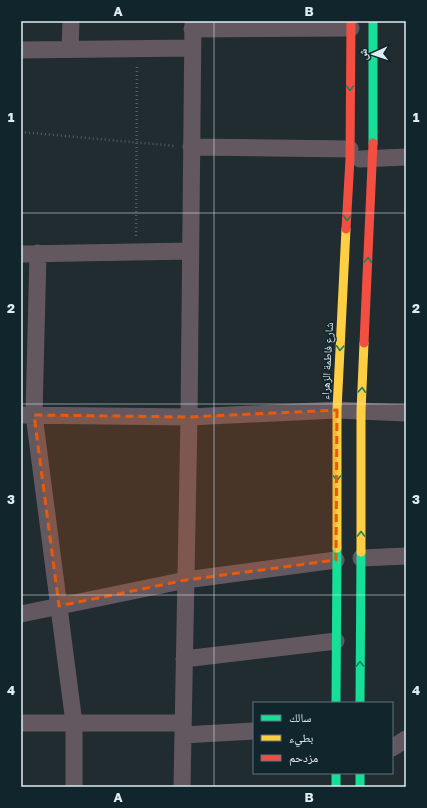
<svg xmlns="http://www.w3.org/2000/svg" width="427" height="808" viewBox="0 0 427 808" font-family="'Golos Text','Noto Naskh Arabic',sans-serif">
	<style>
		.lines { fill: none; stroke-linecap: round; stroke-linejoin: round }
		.path { stroke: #5d595f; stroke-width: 2.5; stroke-dasharray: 1 3; stroke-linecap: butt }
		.street { stroke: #645860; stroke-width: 17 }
		.fast { stroke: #16e098; stroke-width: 9 }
		.slow { stroke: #ffcf43; stroke-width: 9 }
		.jam { stroke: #f24e42; stroke-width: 9 }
		.oneway { stroke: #148262 }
		.marked { fill: #e8590c; fill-opacity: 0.2; stroke: #e8590c; stroke-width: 3; stroke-dasharray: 8 5; stroke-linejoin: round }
		.grid { fill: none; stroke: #dfecf0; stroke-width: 1; stroke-opacity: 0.55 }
		.labels { text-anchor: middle; stroke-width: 3; stroke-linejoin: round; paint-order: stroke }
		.street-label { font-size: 11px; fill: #dfecf0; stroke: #11252c }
		.neatline { fill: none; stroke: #dfecf0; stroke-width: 1.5 }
		.grid-label { font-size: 13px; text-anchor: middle; font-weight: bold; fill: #dfecf0 }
	</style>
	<rect width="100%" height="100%" fill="#212c30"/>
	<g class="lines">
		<path class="path" d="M 21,132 L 176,146
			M 136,236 L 137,65"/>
		<path class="street" d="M 192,29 L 351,28
			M 70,49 L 71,21
			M 21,50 L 192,48
			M 191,147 L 350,149
			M 360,159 L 406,157
			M 38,253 L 34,415 L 74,723 L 74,787
			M 21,254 L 190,251
			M 21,415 L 189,417 L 337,410 L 406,413
			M 361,558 L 406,556
			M 21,614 L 186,580 L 336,560
			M 184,659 L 336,641
			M 21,723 L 183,723
			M 183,735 L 254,731
			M 392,748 L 406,739
			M 182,787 L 189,417 L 193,21"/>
		<path class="fast" d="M 373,21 L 373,143
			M 336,703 L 337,548
			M 360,703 L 361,552
			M 336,773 L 336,787
			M 360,773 L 360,787"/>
		<path class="slow" d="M 337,548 L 337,410 L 346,229
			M 361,552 L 361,411 L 364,343"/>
		<path class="jam" d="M 346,229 L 350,159 L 351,21
			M 364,343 L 373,143"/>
	</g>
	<defs><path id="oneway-chevron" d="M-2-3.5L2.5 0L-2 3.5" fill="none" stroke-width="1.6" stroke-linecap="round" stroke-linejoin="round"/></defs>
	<g class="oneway">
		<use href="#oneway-chevron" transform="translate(350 88) rotate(90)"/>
		<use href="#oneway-chevron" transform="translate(347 218) rotate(93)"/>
		<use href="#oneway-chevron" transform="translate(368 260) rotate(-87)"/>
		<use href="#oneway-chevron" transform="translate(340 348) rotate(93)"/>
		<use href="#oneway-chevron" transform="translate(362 390) rotate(-87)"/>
		<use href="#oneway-chevron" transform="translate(337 478) rotate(90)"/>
		<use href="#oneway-chevron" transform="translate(361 534) rotate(-90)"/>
		<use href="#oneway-chevron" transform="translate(360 664) rotate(-90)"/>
	</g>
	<path class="marked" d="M 337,410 L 336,560 L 186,580 L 59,606 L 34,415 L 189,417 Z"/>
	<path class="grid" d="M 214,21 L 214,787M 21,213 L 406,213M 21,404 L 406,404M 21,595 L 406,595"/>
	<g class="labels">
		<g class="street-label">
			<text transform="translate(327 361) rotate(-87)" y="4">شارع فاطمة الزهراء</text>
		</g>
	</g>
	<rect width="427" height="808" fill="none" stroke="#11252c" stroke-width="44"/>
	<rect x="253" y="702" width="140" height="72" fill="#11252c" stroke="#63757a"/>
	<rect x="261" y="715" width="20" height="6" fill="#16e098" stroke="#63757a"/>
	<text x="289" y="722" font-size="12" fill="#dfecf0">سالك</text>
	<rect x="261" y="735" width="20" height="6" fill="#ffcf43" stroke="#63757a"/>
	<text x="289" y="742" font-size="12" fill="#dfecf0">بطيء</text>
	<rect x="261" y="755" width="20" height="6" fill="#f24e42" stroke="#63757a"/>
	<text x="289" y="762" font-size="12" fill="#dfecf0">مزدحم</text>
	<g transform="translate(373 54) rotate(267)" stroke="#11252c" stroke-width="3" paint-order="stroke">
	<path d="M0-3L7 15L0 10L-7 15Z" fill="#dfecf0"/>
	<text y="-6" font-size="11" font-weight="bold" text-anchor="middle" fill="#dfecf0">ش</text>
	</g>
	<rect x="22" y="22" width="383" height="764" class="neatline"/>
	<g class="grid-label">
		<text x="118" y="16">A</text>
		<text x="309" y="16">B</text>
		<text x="11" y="122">1</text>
		<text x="416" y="122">1</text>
		<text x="11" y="313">2</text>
		<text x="416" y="313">2</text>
		<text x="11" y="504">3</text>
		<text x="416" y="504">3</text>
		<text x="11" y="695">4</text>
		<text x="416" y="695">4</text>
		<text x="118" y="802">A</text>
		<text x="309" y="802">B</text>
	</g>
</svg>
